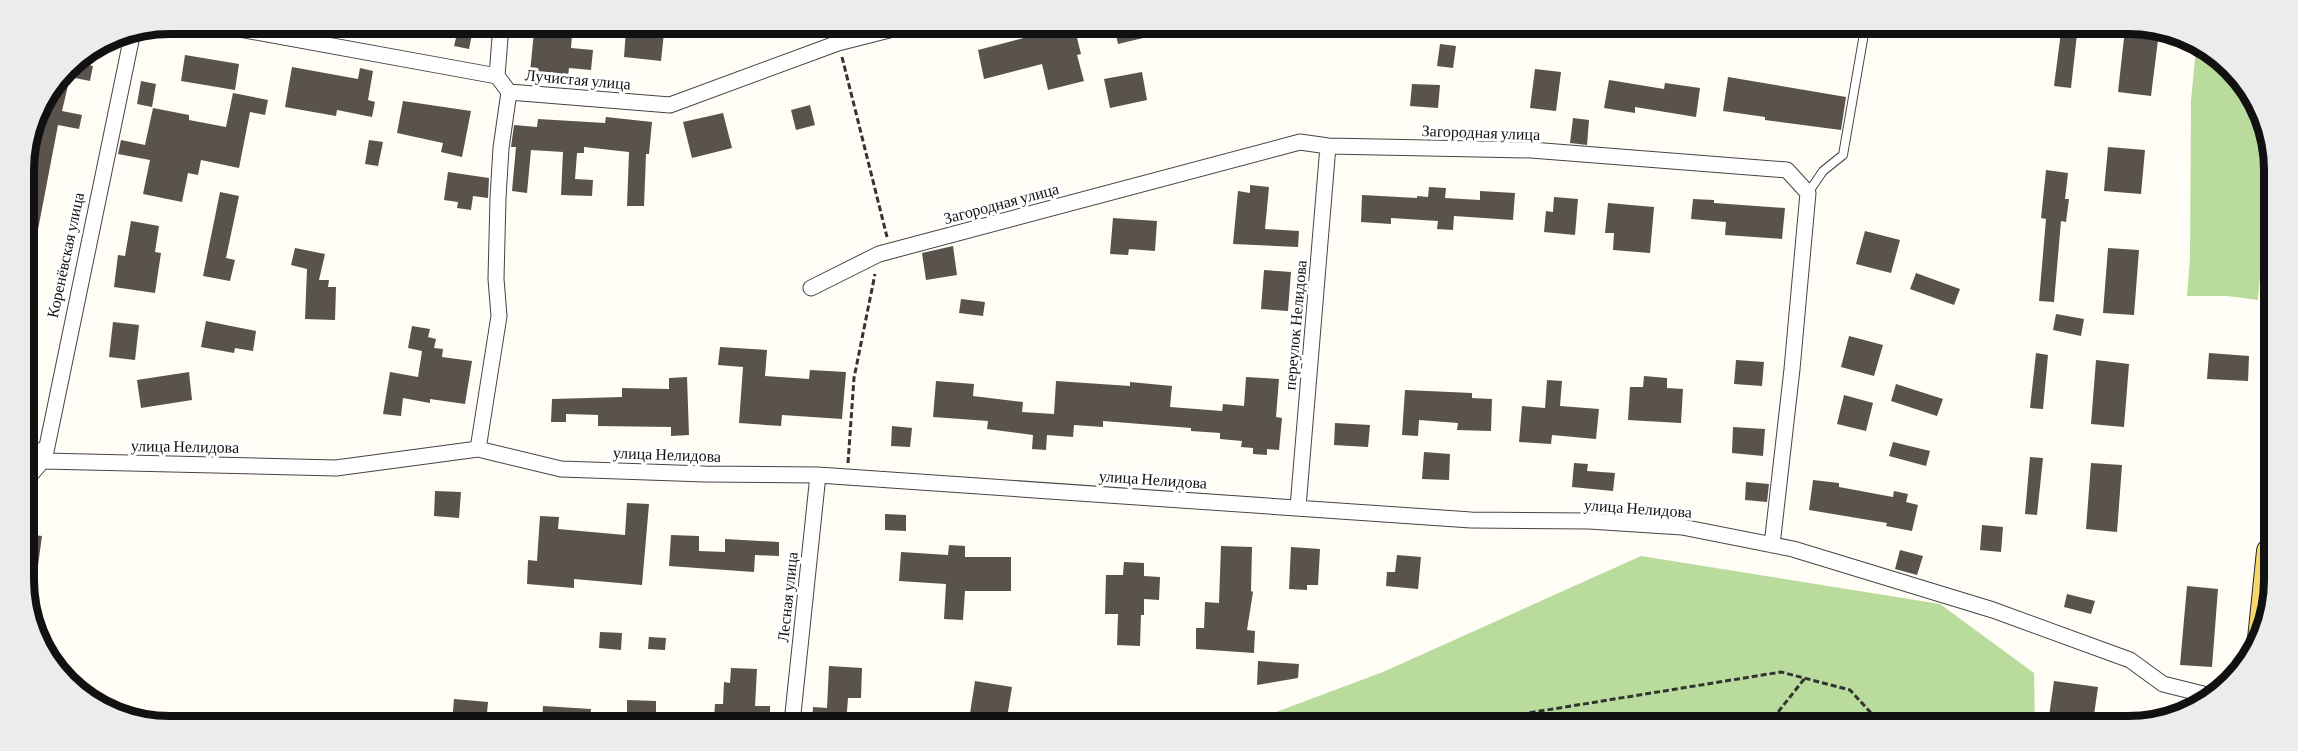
<svg xmlns="http://www.w3.org/2000/svg" width="2298" height="751" viewBox="0 0 2298 751" font-family="'Crimson Pro',serif">
	<style>
		.forest { fill: #b9dc9c }
		.building { fill: #5a524d }
		.lines { fill: none; stroke-linecap: round; stroke-linejoin: round }
		.service-casing { stroke: #444; stroke-width: 10 }
		.minor-casing { stroke: #444; stroke-width: 17 }
		.primary-casing { stroke: #222; stroke-width: 26 }
		.path { stroke: #333; stroke-width: 3; stroke-dasharray: 6 3; stroke-linecap: butt }
		.service { stroke: #fff; stroke-width: 8 }
		.minor { stroke: #fff; stroke-width: 15 }
		.primary { stroke: #f9d66b; stroke-width: 24 }
		.labels { text-anchor: middle; stroke-width: 6; stroke-linejoin: round; paint-order: stroke }
		.street-label { font-size: 16px; fill: #111; stroke: #fff }
		.rim { fill: none; stroke: #111; stroke-width: 8 }
	</style>
	<rect width="100%" height="100%" fill="#fffdf5"/>
	<path class="forest" d="M 2196,48 L 2237,74 L 2271,143 L 2258,300 L 2227,296 L 2187,296 L 2190,258 L 2191,101 Z
		M 1641,556 L 1940,604 L 2034,673 L 2035,726 L 1241,725 L 1383,672 Z"/>
	<path class="building" d="M 419,25 L 474,25 L 469,49 L 454,46 L 456,38 L 418,32 Z
		M 1069,26 L 1074,26 L 1081,54 L 1077,55 L 1084,81 L 1048,90 L 1042,64 L 984,79 L 978,50 Z
		M 1114,26 L 1167,27 L 1168,32 L 1118,44 Z
		M 2125,29 L 2159,32 L 2151,96 L 2118,92 Z
		M 626,30 L 664,33 L 661,61 L 624,57 Z
		M 534,32 L 572,35 L 571,48 L 593,50 L 591,70 L 569,68 L 568,76 L 530,72 Z
		M 2061,32 L 2077,34 L 2071,88 L 2054,86 Z
		M 1440,44 L 1456,46 L 1453,68 L 1437,66 Z
		M 185,55 L 239,64 L 235,90 L 181,81 Z
		M 74,62 L 93,66 L 90,81 L 70,77 L 62,111 L 82,115 L 79,129 L 58,125 L 32,261 L 25,260 L 24,162 L 35,114 L 67,67 Z
		M 292,67 L 358,79 L 360,68 L 373,71 L 368,100 L 375,102 L 372,117 L 337,110 L 336,116 L 285,107 Z
		M 1535,69 L 1561,72 L 1556,111 L 1530,108 Z
		M 1142,72 L 1147,100 L 1110,108 L 1104,79 Z
		M 1728,77 L 1846,97 L 1841,130 L 1765,120 L 1765,117 L 1723,111 Z
		M 1609,80 L 1664,89 L 1665,83 L 1700,88 L 1696,117 L 1635,107 L 1635,113 L 1604,108 Z
		M 141,81 L 156,84 L 152,107 L 137,104 Z
		M 1412,84 L 1440,85 L 1438,108 L 1410,106 Z
		M 233,93 L 268,100 L 265,115 L 250,112 L 239,168 L 201,160 L 198,175 L 188,173 L 182,202 L 143,194 L 150,160 L 118,154 L 121,140 L 145,145 L 153,108 L 189,115 L 189,120 L 226,127 Z
		M 403,101 L 471,111 L 462,157 L 441,152 L 443,143 L 397,133 Z
		M 810,105 L 815,125 L 796,130 L 791,110 Z
		M 723,113 L 732,148 L 692,158 L 683,122 Z
		M 606,117 L 652,122 L 649,154 L 646,154 L 644,206 L 627,206 L 629,152 L 584,147 L 584,153 L 577,153 L 575,179 L 593,180 L 592,196 L 561,195 L 563,152 L 531,150 L 527,193 L 512,191 L 516,147 L 511,147 L 514,125 L 537,127 L 538,119 L 605,123 Z
		M 1573,118 L 1589,120 L 1587,145 L 1570,143 Z
		M 369,140 L 383,142 L 378,166 L 365,164 Z
		M 2108,147 L 2145,150 L 2141,194 L 2104,191 Z
		M 2046,170 L 2068,173 L 2065,199 L 2069,199 L 2066,222 L 2061,221 L 2054,302 L 2039,301 L 2046,219 L 2041,218 Z
		M 448,172 L 489,178 L 488,198 L 473,196 L 471,210 L 457,208 L 458,202 L 444,200 Z
		M 1250,185 L 1269,187 L 1265,229 L 1299,231 L 1298,247 L 1233,244 L 1238,191 L 1250,193 Z
		M 1429,187 L 1446,188 L 1445,198 L 1480,200 L 1480,191 L 1515,193 L 1513,220 L 1454,216 L 1453,230 L 1437,229 L 1438,221 L 1391,218 L 1391,224 L 1361,222 L 1362,195 L 1417,198 L 1417,196 L 1428,197 Z
		M 220,192 L 239,196 L 226,258 L 235,260 L 230,281 L 203,276 Z
		M 1554,197 L 1578,199 L 1575,235 L 1544,232 L 1546,211 L 1553,212 Z
		M 1693,199 L 1714,200 L 1714,203 L 1785,208 L 1782,239 L 1725,235 L 1726,222 L 1691,219 Z
		M 1608,203 L 1654,207 L 1650,253 L 1613,250 L 1614,233 L 1605,233 Z
		M 1113,218 L 1157,221 L 1155,251 L 1129,249 L 1128,255 L 1110,254 Z
		M 131,221 L 159,226 L 155,252 L 161,253 L 155,293 L 114,287 L 118,255 L 125,256 Z
		M 1865,231 L 1900,240 L 1891,273 L 1856,264 Z
		M 953,246 L 957,275 L 926,280 L 922,253 Z
		M 295,248 L 325,254 L 319,280 L 329,280 L 328,287 L 336,287 L 335,320 L 305,319 L 307,269 L 291,265 Z
		M 2108,248 L 2139,250 L 2134,315 L 2103,313 Z
		M 1264,270 L 1291,272 L 1288,311 L 1261,309 Z
		M 1916,273 L 1960,289 L 1954,305 L 1910,289 Z
		M 961,299 L 985,302 L 983,316 L 959,313 Z
		M 2056,314 L 2084,319 L 2081,336 L 2053,330 Z
		M 206,321 L 256,331 L 253,351 L 235,348 L 234,353 L 201,347 Z
		M 113,322 L 139,325 L 135,360 L 109,357 Z
		M 412,326 L 430,329 L 428,337 L 436,339 L 434,348 L 443,349 L 442,357 L 472,361 L 465,404 L 430,399 L 430,403 L 403,398 L 401,416 L 383,414 L 390,372 L 418,377 L 422,351 L 408,348 Z
		M 1849,336 L 1883,345 L 1874,376 L 1841,367 Z
		M 720,347 L 767,350 L 765,376 L 809,379 L 810,370 L 846,372 L 842,419 L 782,415 L 781,426 L 739,423 L 743,367 L 718,365 Z
		M 2036,353 L 2048,355 L 2043,409 L 2030,408 Z
		M 2209,353 L 2249,356 L 2248,381 L 2207,379 Z
		M 1736,360 L 1764,362 L 1762,386 L 1734,384 Z
		M 2096,360 L 2129,364 L 2124,427 L 2091,424 Z
		M 189,372 L 192,400 L 141,408 L 137,380 Z
		M 1644,376 L 1667,378 L 1667,388 L 1683,389 L 1681,423 L 1628,420 L 1630,387 L 1643,387 Z
		M 687,377 L 689,435 L 671,436 L 671,427 L 598,426 L 598,415 L 566,414 L 566,422 L 551,422 L 552,399 L 622,397 L 622,388 L 669,389 L 669,378 Z
		M 1246,377 L 1279,379 L 1276,417 L 1282,418 L 1279,450 L 1267,449 L 1267,455 L 1253,454 L 1253,448 L 1241,447 L 1242,441 L 1220,439 L 1220,433 L 1191,431 L 1191,428 L 1103,421 L 1103,427 L 1074,425 L 1073,437 L 1047,435 L 1046,450 L 1032,449 L 1033,435 L 987,429 L 988,421 L 933,417 L 936,381 L 974,384 L 973,396 L 1023,402 L 1022,412 L 1054,414 L 1056,381 L 1130,386 L 1130,382 L 1172,386 L 1170,407 L 1222,411 L 1223,404 L 1244,406 Z
		M 1547,380 L 1562,381 L 1560,406 L 1599,409 L 1596,439 L 1552,435 L 1551,444 L 1519,442 L 1522,406 L 1545,408 Z
		M 1896,384 L 1943,399 L 1937,416 L 1891,401 Z
		M 1405,390 L 1472,393 L 1472,398 L 1492,399 L 1491,431 L 1457,430 L 1458,423 L 1419,420 L 1418,436 L 1402,435 Z
		M 1844,395 L 1873,403 L 1866,431 L 1837,424 Z
		M 1335,423 L 1370,425 L 1368,447 L 1334,445 Z
		M 892,426 L 912,428 L 910,447 L 891,446 Z
		M 1733,427 L 1765,429 L 1763,456 L 1732,453 Z
		M 1893,442 L 1930,451 L 1926,466 L 1889,456 Z
		M 1424,452 L 1450,454 L 1449,480 L 1422,479 Z
		M 2030,457 L 2043,458 L 2037,515 L 2025,514 Z
		M 1574,463 L 1588,464 L 1587,471 L 1615,473 L 1613,491 L 1572,487 Z
		M 2091,463 L 2122,465 L 2117,532 L 2086,529 Z
		M 1813,480 L 1839,483 L 1839,487 L 1893,497 L 1894,491 L 1908,494 L 1906,502 L 1918,505 L 1912,531 L 1886,526 L 1887,523 L 1809,510 Z
		M 1746,482 L 1769,484 L 1767,502 L 1745,500 Z
		M 435,491 L 461,492 L 459,518 L 434,516 Z
		M 627,503 L 649,504 L 642,585 L 574,579 L 574,588 L 527,584 L 528,560 L 537,561 L 540,516 L 559,517 L 558,529 L 625,535 Z
		M 885,514 L 906,515 L 906,531 L 885,530 Z
		M 1982,525 L 2003,527 L 2001,552 L 1980,550 Z
		M 26,534 L 42,536 L 35,588 L 27,587 Z
		M 671,535 L 699,536 L 699,551 L 725,552 L 725,539 L 779,542 L 779,556 L 755,555 L 754,572 L 669,566 Z
		M 949,545 L 965,546 L 965,557 L 1011,557 L 1011,591 L 965,591 L 963,620 L 944,619 L 946,584 L 899,581 L 901,552 L 948,555 Z
		M 1221,546 L 1252,547 L 1251,591 L 1253,592 L 1247,630 L 1255,631 L 1254,653 L 1196,649 L 1196,628 L 1204,628 L 1205,602 L 1219,603 Z
		M 1291,547 L 1320,549 L 1318,585 L 1307,585 L 1307,590 L 1289,589 Z
		M 1900,550 L 1923,556 L 1917,575 L 1895,569 Z
		M 1397,555 L 1421,557 L 1418,589 L 1386,586 L 1387,572 L 1395,572 Z
		M 1124,562 L 1144,563 L 1144,576 L 1160,577 L 1159,600 L 1144,599 L 1144,615 L 1141,615 L 1140,646 L 1117,645 L 1118,614 L 1105,614 L 1106,575 L 1123,575 Z
		M 2187,586 L 2218,589 L 2212,667 L 2180,665 Z
		M 2067,594 L 2095,601 L 2091,614 L 2064,607 Z
		M 600,632 L 622,633 L 621,650 L 599,648 Z
		M 649,637 L 666,638 L 665,650 L 648,649 Z
		M 1258,661 L 1299,664 L 1298,678 L 1257,685 Z
		M 829,666 L 862,668 L 861,698 L 848,698 L 846,724 L 812,723 L 813,707 L 827,708 Z
		M 731,668 L 757,669 L 755,706 L 770,706 L 770,721 L 714,718 L 715,704 L 723,704 L 724,682 L 730,683 Z
		M 975,681 L 1012,687 L 1006,724 L 969,720 Z
		M 2054,681 L 2098,687 L 2093,722 L 2049,716 Z
		M 454,699 L 488,702 L 486,723 L 452,723 Z
		M 627,700 L 656,701 L 656,716 L 627,714 Z
		M 543,706 L 591,709 L 590,723 L 542,723 Z"/>
	<g class="lines">
		<defs>
			<path id="service" d="M 1808,193 L 1823,171 L 1843,155 L 1865,28"/>
			<path id="minor" d="M 212,24 L 497,76 L 509,92 L 670,105 L 838,43 L 905,26
				M 133,31 L 44,461 L 336,468 L 478,449 L 561,469 L 705,474 L 818,475 L 1471,520 L 1589,521 L 1682,527 L 1793,549 L 1993,610 L 2130,660 L 2163,684 L 2215,697
				M 497,76 L 501,25
				M 811,288 L 879,254 L 1300,142 L 1328,146 L 1531,150 L 1787,170 L 1808,193 L 1792,369 L 1772,545
				M 478,449 L 499,316 L 496,279 L 498,198 L 501,148 L 509,92
				M 26,480 L 39,465 L 42,450
				M 1298,507 L 1328,146
				M 792,723 L 818,475"/>
			<path id="primary" d="M 2260,639 L 2269,551"/>
		</defs>
		<use href="#service" class="service-casing"/>
		<use href="#minor" class="minor-casing"/>
		<use href="#primary" class="primary-casing"/>
		<path class="path" d="M 842,57 L 887,237
			M 848,463 L 854,378 L 875,274
			M 1496,725 L 1522,714 L 1781,672 L 1850,690 L 1883,726
			M 1767,726 L 1805,678"/>
		<use href="#service" class="service"/>
		<use href="#minor" class="minor"/>
		<use href="#primary" class="primary"/>
	</g>
	<g class="labels">
		<g class="street-label">
			<text transform="translate(578 79) rotate(5)" y="6">Лучистая улица</text>
			<text transform="translate(1481 132) rotate(2)" y="6">Загородная улица</text>
			<text transform="translate(1001 203) rotate(-15)" y="6">Загородная улица</text>
			<text transform="translate(65 255) rotate(-78)" y="6">Коренёвская улица</text>
			<text transform="translate(1295 325) rotate(-85)" y="6">переулок Нелидова</text>
			<text transform="translate(185 446) rotate(1)" y="6">улица Нелидова</text>
			<text transform="translate(667 454) rotate(2)" y="6">улица Нелидова</text>
			<text transform="translate(1153 479) rotate(4)" y="6">улица Нелидова</text>
			<text transform="translate(1638 508) rotate(4)" y="6">улица Нелидова</text>
			<text transform="translate(787 597) rotate(-84)" y="6">Лесная улица</text>
		</g>
	</g>
	<path d="M0 0H2298V751H0ZM170 34H2128A136 136 0 0 1 2264 170V580A136 136 0 0 1 2128 716H170A136 136 0 0 1 34 580V170A136 136 0 0 1 170 34Z" fill="#ececec" fill-rule="evenodd"/>
	<path class="rim" d="M170 34H2128A136 136 0 0 1 2264 170V580A136 136 0 0 1 2128 716H170A136 136 0 0 1 34 580V170A136 136 0 0 1 170 34Z"/>
</svg>
